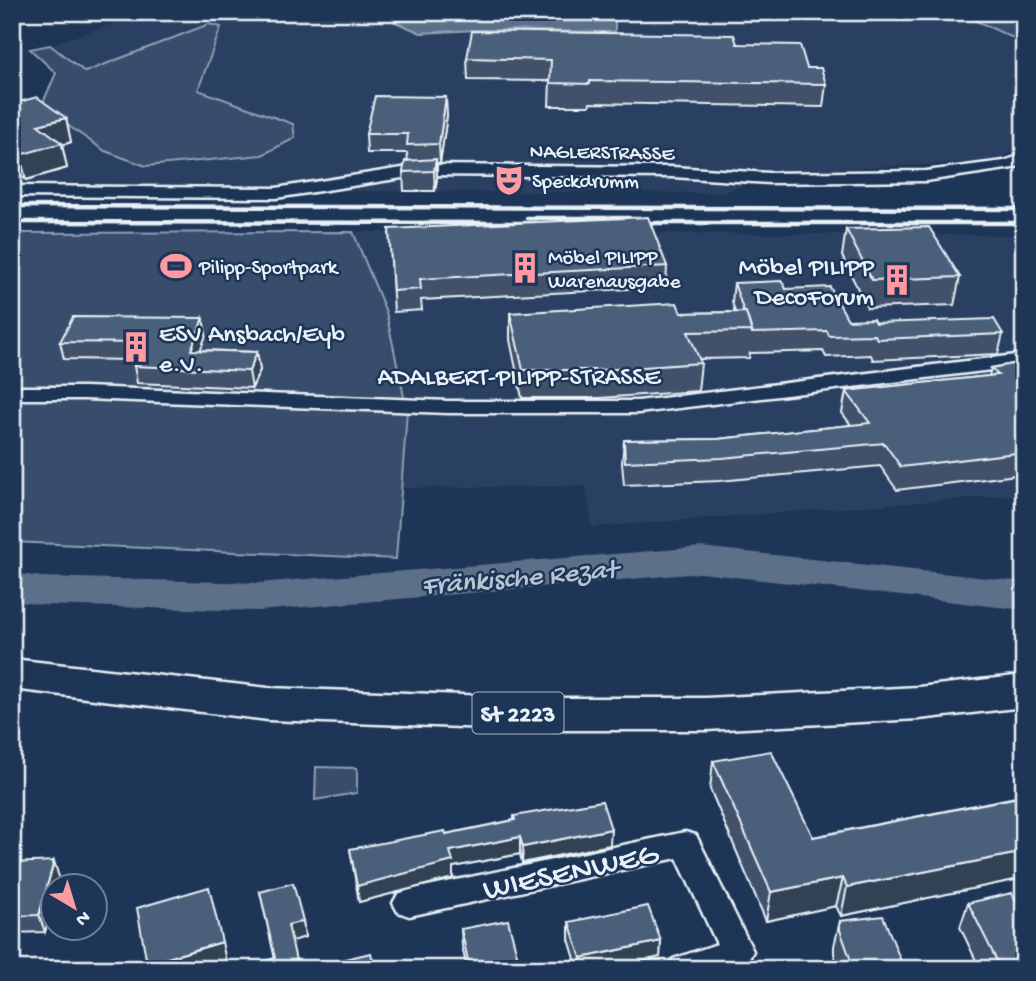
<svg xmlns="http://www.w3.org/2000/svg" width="1036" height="981" viewBox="0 0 1036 981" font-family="'Gochi Hand',sans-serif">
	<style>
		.built { fill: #2a4162 }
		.green { fill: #374d6c; stroke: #909fb2; stroke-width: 2 }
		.water { fill: #5d7089; stroke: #95a4b5; stroke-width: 2 }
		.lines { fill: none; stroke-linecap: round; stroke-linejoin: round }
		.river { fill: #5d7089; fill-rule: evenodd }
		.street-casing { stroke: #e8f1f8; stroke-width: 5 }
		.primary-casing { stroke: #e8f1f8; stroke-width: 5 }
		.street { fill: #1d3557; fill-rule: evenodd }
		.primary { fill: #1d3557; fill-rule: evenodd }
		.rail { stroke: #e8f1f8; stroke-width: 4.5 }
		.wall { fill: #3f5169; stroke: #e8f1f8; stroke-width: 2 }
		.shaded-wall { fill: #334255; stroke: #e8f1f8; stroke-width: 2 }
		.building { fill: #495e7a; stroke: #e8f1f8; stroke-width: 2 }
		.labels { text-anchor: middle; stroke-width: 5; stroke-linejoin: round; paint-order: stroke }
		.far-street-label { font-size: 21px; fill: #e8f1f8; stroke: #1d3557 }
		.far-poi-label { font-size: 21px; fill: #e8f1f8; stroke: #1d3557; text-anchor: start }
		.shield { fill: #1d3557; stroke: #abb9c8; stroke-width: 2 }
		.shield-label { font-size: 24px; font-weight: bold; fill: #e8f1f8 }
		.poi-label { font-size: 26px; fill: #e8f1f8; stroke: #1d3557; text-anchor: end }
		.street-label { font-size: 26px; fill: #e8f1f8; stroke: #1d3557 }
		.water-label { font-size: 28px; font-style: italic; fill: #b7c4d1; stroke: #1d3557 }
		.near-street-label { font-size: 32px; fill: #e8f1f8; stroke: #1d3557 }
	</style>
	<rect width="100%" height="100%" fill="#1d3557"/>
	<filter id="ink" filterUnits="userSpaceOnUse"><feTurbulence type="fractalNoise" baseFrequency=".0143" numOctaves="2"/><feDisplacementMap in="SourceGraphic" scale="14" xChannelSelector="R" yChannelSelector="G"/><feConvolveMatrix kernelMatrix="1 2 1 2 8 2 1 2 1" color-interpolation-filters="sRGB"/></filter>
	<g filter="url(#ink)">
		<path class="built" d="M 146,12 L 957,12 L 1024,43 L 1024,146 L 996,161 L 777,172 L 723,193 L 346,191 L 294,187 L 12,189 L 12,115 L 293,124 L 197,90 L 220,27 L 209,24 L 85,72 L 50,45 Z
			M 353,232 L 1024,235 L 1024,494 L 592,527 L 586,486 L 401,488 L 407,410 L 386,312 Z"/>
		<path class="green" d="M 957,12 L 1024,12 L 1024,43 Z
			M 209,24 L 221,27 L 198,90 L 293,124 L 295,138 L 262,155 L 146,166 L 105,151 L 41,107 L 56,73 L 30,49 L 50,45 L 85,72 Z
			M 353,232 L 386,312 L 407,411 L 396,559 L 12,542 L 12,233 Z
			M 316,767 L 357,768 L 357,793 L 315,800 Z"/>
		<path class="water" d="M 417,12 L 615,12 L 615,32 L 476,30 L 421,33 L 395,22 Z"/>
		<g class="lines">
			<path class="river" d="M 701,547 L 1024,582 L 1024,610 L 701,573 L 258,611 L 42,605 L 12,601 L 12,573 L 42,577 L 258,583 Z"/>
			<defs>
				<path id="street" d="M 1024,154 L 1024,164 L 1013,168 L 926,181 L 769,183 L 672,177 L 421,175 L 276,198 L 12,196 L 12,186 L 276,188 L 421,165 L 672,167 L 769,173 L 926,171 L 1004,161 Z
					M 1024,354 L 1024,366 L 638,413 L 448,413 L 84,399 L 12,399 L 12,387 L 84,387 L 448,401 L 638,401 Z
					M 685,832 L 696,835 L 748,941 L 753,951 L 748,961 L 727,969 L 669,969 L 673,959 L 717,944 L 677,858 L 409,916 L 398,912 L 393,903 L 398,894 L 409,890 Z"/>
				<path id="primary" d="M 12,659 L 268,688 L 543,698 L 706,698 L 919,687 L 1024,675 L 1024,707 L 919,719 L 706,730 L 543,730 L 268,720 L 12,689 Z"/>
			</defs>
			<use href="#street" class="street-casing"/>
			<use href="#primary" class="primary-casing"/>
			<use href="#street" class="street"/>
			<use href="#primary" class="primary"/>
			<path class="rail" d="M 12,206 L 1024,209
				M 527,218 L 629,218
				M 12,222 L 537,223
				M 632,223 L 1024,223"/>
		</g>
		<path class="wall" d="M 737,44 L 807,68 L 826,84 L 823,107 L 590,103 L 589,106 L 549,106 L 550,81 L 468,80 L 467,58 Z
			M 12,104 L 66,118 L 71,142 L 62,145 L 67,168 L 26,180 L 12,169 Z
			M 447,115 L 440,163 L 437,163 L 437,178 L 435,191 L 404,191 L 403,172 L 408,161 L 407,153 L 367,153 L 366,134 Z
			M 389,229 L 667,266 L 666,287 L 421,300 L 422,310 L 394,312 Z
			M 846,229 L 960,277 L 954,305 L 867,308 L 842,256 Z
			M 734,283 L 786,289 L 848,320 L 1003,334 L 998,354 L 873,360 L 871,355 L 826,357 L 823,351 L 750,353 L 749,358 L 699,359 L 701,363 L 698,391 L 599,398 L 522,398 L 510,340 L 510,313 L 681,313 L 735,312 L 732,302 Z
			M 206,335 L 200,350 L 257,352 L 260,370 L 252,388 L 137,383 L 134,366 L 137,360 L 64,359 L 60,342 Z
			M 1024,362 L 1024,474 L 897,490 L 880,466 L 719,481 L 624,485 L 622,463 L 624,440 L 718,439 L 851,425 L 842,413 L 846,391 L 989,376 L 991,368 Z
			M 713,761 L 813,837 L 1021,796 L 1024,787 L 1024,878 L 841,916 L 836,906 L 766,921 L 710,789 Z
			M 514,816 L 610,845 L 522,863 L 520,854 L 453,867 L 453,878 L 359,902 L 350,849 L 446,834 L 514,820 Z
			M 12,863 L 59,877 L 45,932 L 12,933 Z
			M 260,892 L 303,921 L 305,937 L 291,941 L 275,959 Z
			M 968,903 L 1024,969 L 980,969 L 960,927 Z
			M 840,921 L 904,969 L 839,969 L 834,954 L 834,946 Z
			M 569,922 L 661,941 L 660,957 L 607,969 L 578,969 L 569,939 Z
			M 461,929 L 519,962 L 519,969 L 467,969 L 462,946 Z"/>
		<path class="shaded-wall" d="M 446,97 L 447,115 L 440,163 L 439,144 Z
			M 66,118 L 71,142 L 62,145 L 67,168 L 26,180 L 20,155 L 38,125 Z
			M 436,159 L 437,178 L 435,191 L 434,171 Z
			M 203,318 L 206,335 L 194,367 L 191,350 Z
			M 257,352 L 260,370 L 252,388 L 249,371 Z
			M 611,829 L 610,845 L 522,863 L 523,847 Z
			M 520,837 L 520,854 L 453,867 L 453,878 L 359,902 L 357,886 L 450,851 Z
			M 1024,852 L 1024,878 L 841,916 L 847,887 Z
			M 54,861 L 59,877 L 57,886 L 52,886 L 52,903 L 45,932 L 39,915 Z
			M 843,878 L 836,906 L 766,921 L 771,892 Z
			M 303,921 L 305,937 L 290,942 L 288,925 Z
			M 661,941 L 660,957 L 607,969 L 580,969 L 581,958 Z
			M 222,942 L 227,966 L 219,969 L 148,969 L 147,964 Z
			M 519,962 L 519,969 L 484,969 Z"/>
		<path class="building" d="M 472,31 L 734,35 L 737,44 L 800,45 L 807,68 L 821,68 L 826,84 L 590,81 L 590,84 L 550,83 L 551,60 L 467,58 Z
			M 375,96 L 446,97 L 439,144 L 407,145 L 408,134 L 366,134 Z
			M 37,97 L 66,118 L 38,125 L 62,143 L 20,155 L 12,149 L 12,104 Z
			M 436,159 L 434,171 L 403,172 L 405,161 Z
			M 648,217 L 667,266 L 420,279 L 421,289 L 393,291 L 389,229 Z
			M 929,227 L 960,277 L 872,280 L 846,229 Z
			M 782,281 L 786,289 L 830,287 L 848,320 L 873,319 L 875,323 L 994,319 L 1003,334 L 877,339 L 875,335 L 829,336 L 827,331 L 752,333 L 746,312 L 744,312 L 734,283 Z
			M 677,303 L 681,313 L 746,312 L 752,331 L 688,332 L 701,363 L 601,370 L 523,370 L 510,313 Z
			M 73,317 L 203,318 L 191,350 L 257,352 L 249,371 L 134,366 L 146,343 L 60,342 Z
			M 1024,362 L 1024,452 L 901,467 L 884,443 L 722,458 L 625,462 L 624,440 L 718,439 L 870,423 L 846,391 L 998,375 L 991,368 Z
			M 771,751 L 813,837 L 1024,796 L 1024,852 L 847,887 L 843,878 L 771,892 L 713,761 Z
			M 602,801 L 611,829 L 523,847 L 520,837 L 450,851 L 453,861 L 357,886 L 350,849 L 445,831 L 446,834 L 515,820 L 514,816 Z
			M 54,861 L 39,915 L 12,916 L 12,863 Z
			M 293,883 L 303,921 L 288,925 L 298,969 L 246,969 L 245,967 L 275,958 L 260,892 Z
			M 209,887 L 222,942 L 147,964 L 137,908 Z
			M 1012,893 L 1024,917 L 1024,969 L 1001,969 L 968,903 Z
			M 648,906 L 661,941 L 581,958 L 569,922 Z
			M 883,916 L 904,969 L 854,969 L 840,930 L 840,921 Z
			M 508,920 L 519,962 L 484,969 L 470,969 L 461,929 Z
			M 371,953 L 375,969 L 302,969 Z"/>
	</g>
	<defs>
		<symbol id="theatre-bare" viewBox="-9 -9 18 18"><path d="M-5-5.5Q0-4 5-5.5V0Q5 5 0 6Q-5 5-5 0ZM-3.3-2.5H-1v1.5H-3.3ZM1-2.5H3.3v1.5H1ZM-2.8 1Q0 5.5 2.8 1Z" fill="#ff9aa2" stroke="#1d3557" stroke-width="2.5" paint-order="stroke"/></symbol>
		<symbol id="stadium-bare" viewBox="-9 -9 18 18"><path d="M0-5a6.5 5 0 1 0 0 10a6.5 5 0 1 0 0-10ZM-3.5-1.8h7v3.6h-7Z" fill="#ff9aa2" stroke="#1d3557" stroke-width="2.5" paint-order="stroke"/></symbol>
		<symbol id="building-bare" viewBox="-9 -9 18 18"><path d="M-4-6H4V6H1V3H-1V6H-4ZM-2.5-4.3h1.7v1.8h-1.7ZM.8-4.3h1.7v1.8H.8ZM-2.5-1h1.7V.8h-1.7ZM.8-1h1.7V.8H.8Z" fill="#ff9aa2" stroke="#1d3557" stroke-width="2.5" paint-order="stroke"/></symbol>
	</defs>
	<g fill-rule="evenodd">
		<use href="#theatre-bare" x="487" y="158" width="44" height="44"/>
		<use href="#stadium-bare" x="154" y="244" width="44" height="44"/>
		<use href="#building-bare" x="503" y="246" width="44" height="44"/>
		<use href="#building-bare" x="875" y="258" width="44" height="44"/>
		<use href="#building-bare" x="114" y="325" width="44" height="44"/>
	</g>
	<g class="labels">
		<g class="far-street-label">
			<text transform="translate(602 151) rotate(1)" y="7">NAGLERSTRASSE</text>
		</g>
		<g class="far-poi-label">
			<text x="532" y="187">Speckdrumm</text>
			<text x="548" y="263">Möbel PILIPP<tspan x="548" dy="24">Warenausgabe</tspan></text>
			<text x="199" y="273">Pilipp-Sportpark</text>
		</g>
		<rect class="shield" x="472.5" y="692.5" width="91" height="41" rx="5"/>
		<g class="shield-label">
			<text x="518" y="721">St 2223</text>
		</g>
		<g class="poi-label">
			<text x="874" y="274">Möbel PILIPP<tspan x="874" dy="30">DecoForum</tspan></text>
			<text x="159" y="341" text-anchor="start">ESV Ansbach/Eyb<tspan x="159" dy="30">e.V.</tspan></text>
		</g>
		<g class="street-label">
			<text x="519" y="384">ADALBERT-PILIPP-STRASSE</text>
		</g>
		<g class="water-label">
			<text transform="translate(519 575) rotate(-5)" y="10">Fränkische Rezat</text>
		</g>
		<g class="near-street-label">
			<text transform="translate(570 869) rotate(-12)" y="11">WIESENWEG</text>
		</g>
	</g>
	<rect width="1036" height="981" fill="none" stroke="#1d3557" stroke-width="42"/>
	<rect x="21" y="21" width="994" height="939" fill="none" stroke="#e8f1f8" stroke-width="2.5" filter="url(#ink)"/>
	<g transform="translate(74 907) rotate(142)"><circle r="33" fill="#1d3557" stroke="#6e8097" stroke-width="2"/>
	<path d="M0-5L12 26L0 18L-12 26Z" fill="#ff9aa2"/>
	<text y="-10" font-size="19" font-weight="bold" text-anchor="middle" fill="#e8f1f8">N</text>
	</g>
</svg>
